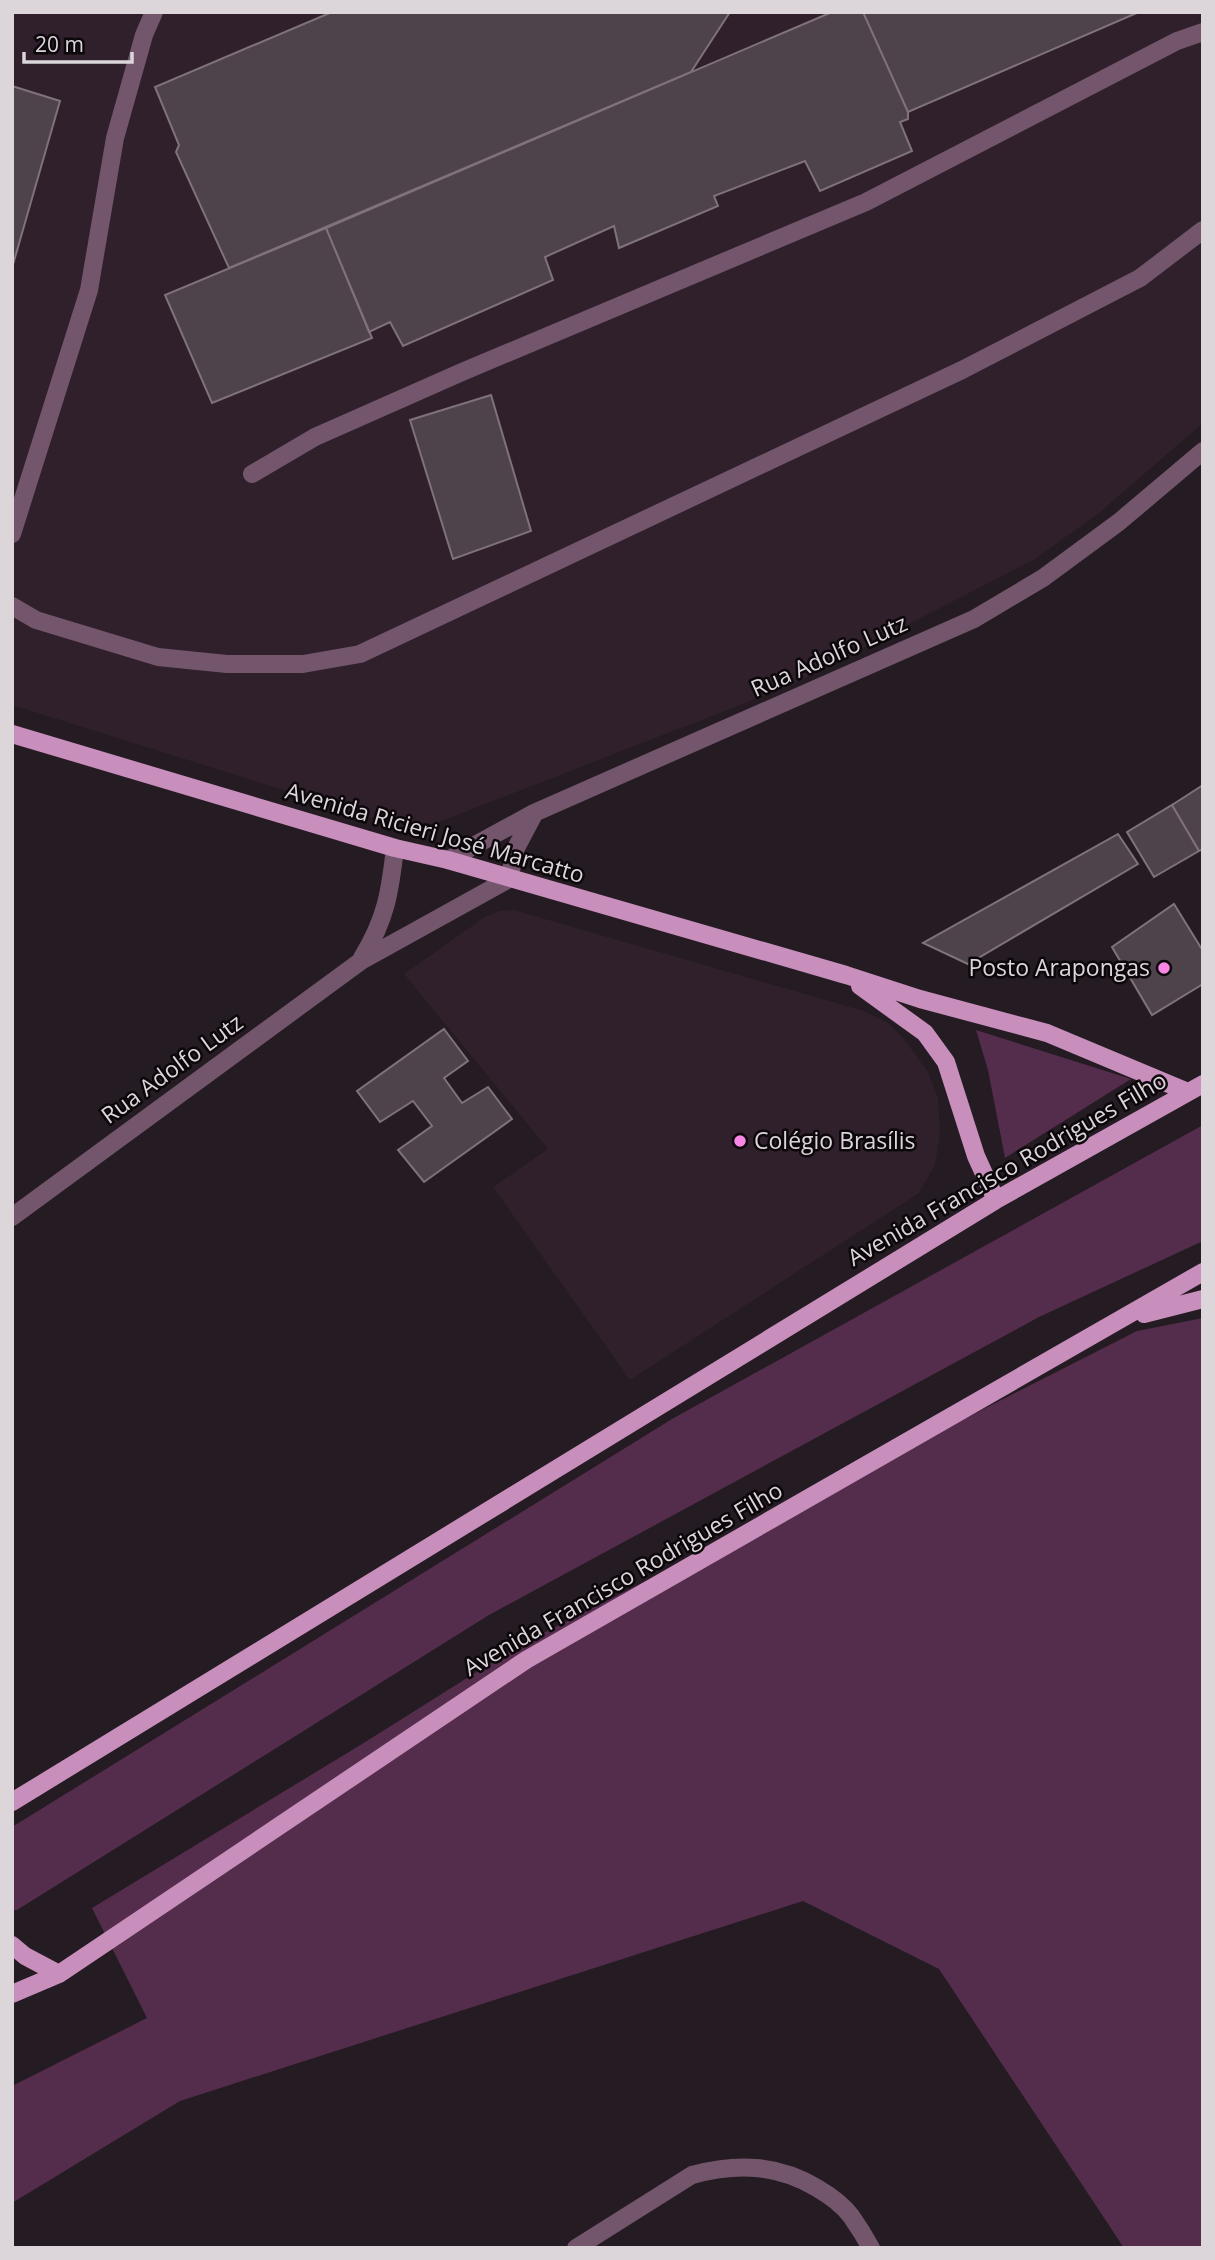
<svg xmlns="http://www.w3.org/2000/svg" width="1215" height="2260" viewBox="0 0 1215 2260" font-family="'Open Sans',sans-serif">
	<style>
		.built { fill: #2f202c }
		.green { fill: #542c4c }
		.building { fill: #4e434b; stroke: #7f727c; stroke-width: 2 }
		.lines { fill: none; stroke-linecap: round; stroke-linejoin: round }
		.minor { stroke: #73566c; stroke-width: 18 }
		.major { stroke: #c88ebc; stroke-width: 18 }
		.poi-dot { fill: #fa87e6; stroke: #0b070a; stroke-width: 2.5 }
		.labels { text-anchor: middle; stroke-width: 5; stroke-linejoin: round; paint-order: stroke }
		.street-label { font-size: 23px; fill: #dcd5da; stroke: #0b070a }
		.poi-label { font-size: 23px; fill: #dcd5da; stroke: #0b070a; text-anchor: end }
	</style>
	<rect width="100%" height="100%" fill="#251b22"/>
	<path class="built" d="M 12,12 L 1203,12 L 1203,423 L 1099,513 L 1035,559 L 789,686 L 434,824 L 373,818 L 12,705 Z
		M 514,910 L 864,1011 L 888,1023 L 904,1039 L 928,1072 L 938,1098 L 940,1134 L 935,1165 L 919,1193 L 630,1380 L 493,1187 L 548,1149 L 404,974 L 486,916 L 500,911 Z"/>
	<path class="green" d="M 976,1030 L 1131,1079 L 1005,1158 L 988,1070 Z
		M 1203,1125 L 1203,1241 L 1039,1317 L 489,1615 L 17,1910 L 12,1910 L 12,1827 L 672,1419 Z
		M 1203,1318 L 1203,2248 L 1124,2248 L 939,1969 L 803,1901 L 180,2101 L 12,2203 L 12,2086 L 147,2018 L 92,1908 L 362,1744 L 518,1646 L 1137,1331 Z"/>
	<path class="building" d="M 332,12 L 730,12 L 691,72 L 229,268 L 176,152 L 179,145 L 155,87 Z
		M 832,12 L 863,12 L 908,112 L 908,119 L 900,122 L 912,151 L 820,191 L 805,161 L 714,196 L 718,206 L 619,248 L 614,226 L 545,257 L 553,280 L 403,346 L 390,322 L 369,332 L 326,228 Z
		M 863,12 L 1139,12 L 908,112 Z
		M 12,86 L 60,101 L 12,268 Z
		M 326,228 L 372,338 L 212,403 L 165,295 Z
		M 491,395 L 531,531 L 453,559 L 410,420 Z
		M 1203,785 L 1203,849 L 1199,851 L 1172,805 Z
		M 1172,805 L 1199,851 L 1154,877 L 1127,832 Z
		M 1118,834 L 1138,864 L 968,964 L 923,943 Z
		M 1174,904 L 1203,951 L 1203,984 L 1152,1015 L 1112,947 Z
		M 444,1029 L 468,1061 L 444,1078 L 462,1103 L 488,1087 L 512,1119 L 424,1182 L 398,1150 L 432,1126 L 413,1101 L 380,1122 L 357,1091 Z"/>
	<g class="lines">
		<path class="minor" d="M 252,474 L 315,437 L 462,372 L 866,202 L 1177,41 L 1203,32
			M 12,534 L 89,290 L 115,138 L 144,35 L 154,12
			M 12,606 L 36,620 L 158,657 L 227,664 L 303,664 L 360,654 L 962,370 L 1140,278 L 1203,230
			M 448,860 L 534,813 L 974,619 L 1043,578 L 1119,522 L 1203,451
			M 362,958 C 386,919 390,892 395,848
			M 12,1217 L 361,961 L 509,879 L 516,848 L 534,814
			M 576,2248 L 692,2175 C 736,2163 777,2164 817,2188 C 829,2195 842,2204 851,2216 C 858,2226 865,2237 871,2248"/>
		<path class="major" d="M 12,734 L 395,848 L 448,860 L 846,975 L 920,999 L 1047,1033 L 1188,1092
			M 860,986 L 925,1033 L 946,1062 L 976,1156 L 996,1200
			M 1144,1314 L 1203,1299
			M 12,1802 L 996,1200 L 1203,1084
			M 12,1945 L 25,1956 L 59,1974
			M 12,1994 L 59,1974 L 526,1660 L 1203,1272"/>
	</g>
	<g class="poi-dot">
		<circle cx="1164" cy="968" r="7"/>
		<circle cx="740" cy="1141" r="7"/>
	</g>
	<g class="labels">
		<g class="street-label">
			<text transform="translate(829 656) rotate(-24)" y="8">Rua Adolfo Lutz</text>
			<text transform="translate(435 833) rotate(16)" y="8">Avenida Ricieri José Marcatto</text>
			<text transform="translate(172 1069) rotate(-36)" y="8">Rua Adolfo Lutz</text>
			<text transform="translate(1007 1169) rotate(-30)" y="8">Avenida Francisco Rodrigues Filho</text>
			<text transform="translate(623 1579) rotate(-30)" y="8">Avenida Francisco Rodrigues Filho</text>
		</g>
		<g class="poi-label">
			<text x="1150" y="976">Posto Arapongas</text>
			<text x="754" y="1149" text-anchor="start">Colégio Brasílis</text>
		</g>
	</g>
	<rect width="1215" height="2260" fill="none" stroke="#dcd5da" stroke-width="28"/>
	<path d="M24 52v10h108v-10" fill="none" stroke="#dcd5da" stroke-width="3.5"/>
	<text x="35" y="52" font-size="21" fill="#dcd5da" stroke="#0b070a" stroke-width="5" paint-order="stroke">20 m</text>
</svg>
